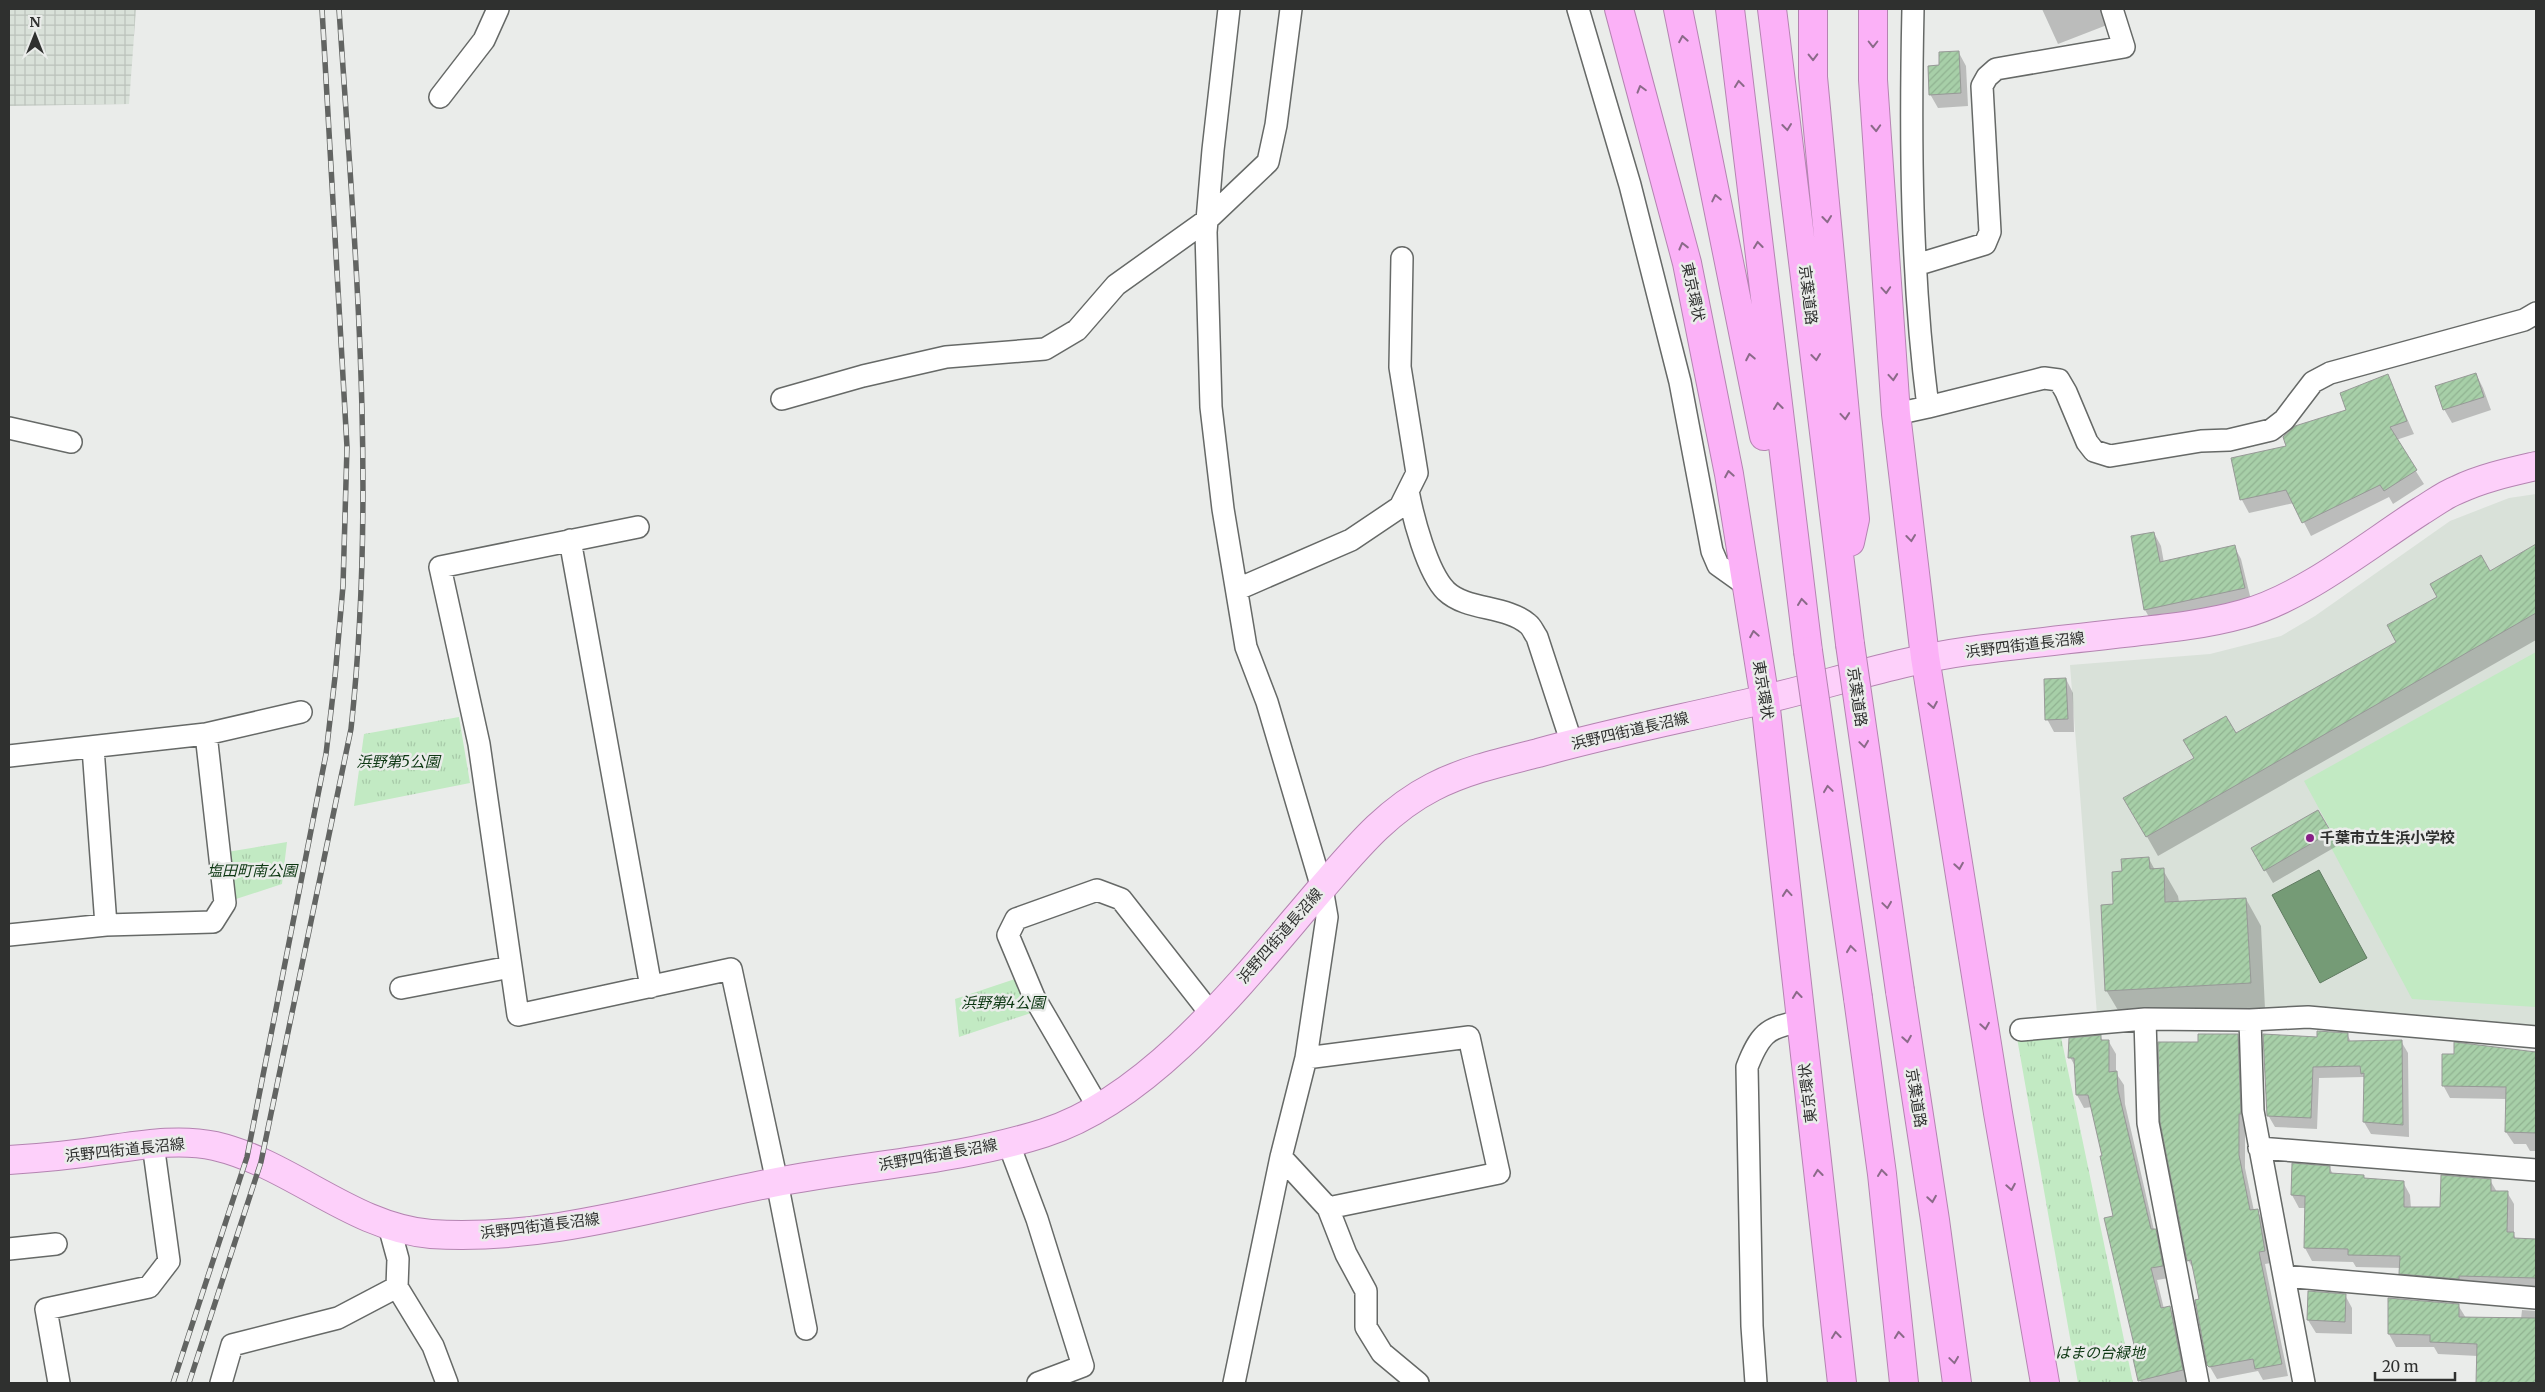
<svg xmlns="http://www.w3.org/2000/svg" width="2545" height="1392" viewBox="0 0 2545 1392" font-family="Merriweather,'Noto Sans JP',serif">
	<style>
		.built { fill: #d9e1d9 }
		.industrial { fill: url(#industrial-grid) }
		.park { fill: url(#park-tufts) }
		.pitch { fill: #c2eac3 }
		.water { fill: #759b76; stroke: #607b61 }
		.shadow { fill: #0003 }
		.building { fill: url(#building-hatch); stroke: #979997 }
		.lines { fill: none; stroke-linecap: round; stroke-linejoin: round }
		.street-casing { stroke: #666967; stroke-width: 24 }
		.primary-casing { stroke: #b484b1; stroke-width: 30 }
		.highway-casing { stroke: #b484b1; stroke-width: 30 }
		.street { stroke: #fff; stroke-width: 21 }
		.primary { stroke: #fdd0fa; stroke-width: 28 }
		.highway { stroke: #fbb1f7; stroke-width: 28 }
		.rail-casing { stroke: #626462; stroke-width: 5.5 }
		.rail { stroke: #eaecea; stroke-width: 4; stroke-dasharray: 11; stroke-linecap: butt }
		.highway-bridge-casing { stroke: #b484b1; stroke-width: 30; stroke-linecap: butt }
		.highway-bridge { stroke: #fbb1f7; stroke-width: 28 }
		.oneway { stroke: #8b6a89 }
		.poi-dot { fill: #871f86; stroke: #eaecea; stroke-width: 2 }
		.labels { text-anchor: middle; stroke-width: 5; stroke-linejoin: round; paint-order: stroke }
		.street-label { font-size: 15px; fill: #2f302f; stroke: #eaecea }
		.park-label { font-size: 15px; font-style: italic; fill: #0c3712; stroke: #eaecea }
		.poi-label { font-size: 15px; font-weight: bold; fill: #2f302f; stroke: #eaecea; text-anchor: start }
	</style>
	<defs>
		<pattern id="industrial-grid" width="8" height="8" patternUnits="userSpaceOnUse" patternTransform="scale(1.25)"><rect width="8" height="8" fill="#d9e1d9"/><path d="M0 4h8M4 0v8" fill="none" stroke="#bbc1bb"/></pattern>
		<pattern id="park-tufts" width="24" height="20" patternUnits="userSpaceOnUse" patternTransform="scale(1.25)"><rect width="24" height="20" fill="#c2eac3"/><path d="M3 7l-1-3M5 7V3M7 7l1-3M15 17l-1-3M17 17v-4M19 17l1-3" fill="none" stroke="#a7c9a8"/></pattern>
		<pattern id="building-hatch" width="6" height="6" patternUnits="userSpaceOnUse" patternTransform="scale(1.25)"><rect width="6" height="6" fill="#a7cfa8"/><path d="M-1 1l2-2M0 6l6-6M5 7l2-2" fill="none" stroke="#90b291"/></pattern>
	</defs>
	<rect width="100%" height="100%" fill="#eaecea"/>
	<path class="built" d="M 2536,494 L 2536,1029 L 2097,1015 L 2070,665 L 2210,654 L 2281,636 L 2315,616 L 2450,521 L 2509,498 Z"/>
	<path class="industrial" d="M 9,9 L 136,9 L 129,104 L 9,106 Z"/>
	<path class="park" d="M 459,717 L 470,783 L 354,806 L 364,734 Z
		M 287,842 L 282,884 L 233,900 L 227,852 Z
		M 1015,979 L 1031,1013 L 959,1037 L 955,999 Z
		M 2061,1037 L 2133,1383 L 2078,1383 L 2017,1038 Z"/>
	<path class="pitch" d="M 2536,652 L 2536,1007 L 2412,999 L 2327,840 L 2334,836 L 2304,781 Z"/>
	<path class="water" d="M 2319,870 L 2367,958 L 2320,983 L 2272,895 Z"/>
	<path class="shadow" d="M 2042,9 L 2101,9 L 2107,25 L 2058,44 Z
		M 1959,53 L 1966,66 L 1968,106 L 1938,108 L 1930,94 L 1941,67 Z
		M 2476,374 L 2483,388 L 2491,410 L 2452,423 L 2444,409 Z
		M 2388,376 L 2414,434 L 2396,440 L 2424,484 L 2393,504 L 2389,497 L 2311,536 L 2294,503 L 2249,513 L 2242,500 L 2288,447 L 2348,411 Z
		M 2154,533 L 2161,546 L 2164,563 L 2234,546 L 2241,559 L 2251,600 L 2152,622 L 2145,610 L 2132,537 Z
		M 2536,545 L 2536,640 L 2158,856 L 2125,798 L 2398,642 L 2438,597 L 2489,572 Z
		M 2066,679 L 2073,693 L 2074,732 L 2054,732 L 2047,719 Z
		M 2317,811 L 2337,846 L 2273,883 L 2253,849 Z
		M 2149,859 L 2155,870 L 2163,870 L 2178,896 L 2179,902 L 2246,899 L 2261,926 L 2265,1009 L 2122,1017 L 2106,990 L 2115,906 L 2123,872 Z
		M 2347,1034 L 2351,1042 L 2401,1041 L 2408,1053 L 2409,1137 L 2371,1134 L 2364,1122 L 2364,1077 L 2319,1078 L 2317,1129 L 2275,1127 L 2268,1115 L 2318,1039 Z
		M 2237,1035 L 2244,1047 L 2247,1126 L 2245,1126 L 2245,1168 L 2254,1211 L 2257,1211 L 2264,1222 L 2271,1263 L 2265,1264 L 2288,1376 L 2263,1380 L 2258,1371 L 2217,1379 L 2210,1367 L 2196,1301 L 2201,1300 L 2195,1272 L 2188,1260 L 2199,1043 Z
		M 2101,1037 L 2103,1042 L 2109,1042 L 2116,1054 L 2116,1073 L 2124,1085 L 2125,1104 L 2154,1230 L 2162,1243 L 2169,1278 L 2157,1280 L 2164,1309 L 2170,1308 L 2177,1320 L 2187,1383 L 2141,1383 L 2140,1380 L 2138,1354 L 2114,1217 L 2092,1107 L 2084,1108 L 2077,1095 L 2076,1068 L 2070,1057 Z
		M 2455,1044 L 2536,1053 L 2536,1151 L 2530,1151 L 2526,1144 L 2514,1144 L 2506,1132 L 2507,1099 L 2450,1098 L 2443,1085 L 2455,1055 Z
		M 2293,1165 L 2329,1167 L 2333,1174 L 2363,1176 L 2365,1179 L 2403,1182 L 2410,1195 L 2411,1208 L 2441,1208 L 2490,1180 L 2497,1192 L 2507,1192 L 2514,1204 L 2514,1235 L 2516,1239 L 2536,1240 L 2536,1297 L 2408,1286 L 2400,1273 L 2401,1268 L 2356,1267 L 2353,1262 L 2312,1261 L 2305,1248 L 2306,1208 L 2299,1208 L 2292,1195 Z
		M 2345,1295 L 2352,1308 L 2352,1334 L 2316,1333 L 2308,1320 Z
		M 2389,1299 L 2458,1305 L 2466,1318 L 2521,1319 L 2522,1310 L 2536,1311 L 2536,1383 L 2477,1383 L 2478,1356 L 2438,1354 L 2434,1347 L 2396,1347 L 2389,1334 Z"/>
	<path class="building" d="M 1959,51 L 1961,93 L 1929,95 L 1928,66 L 1939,65 L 1939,52 Z
		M 2476,373 L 2484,397 L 2443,410 L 2435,386 Z
		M 2388,374 L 2407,421 L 2390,427 L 2417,470 L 2384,491 L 2380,485 L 2302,523 L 2286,490 L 2240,500 L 2231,458 L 2286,446 L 2283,437 L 2295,426 L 2346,410 L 2340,393 Z
		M 2154,532 L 2160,562 L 2235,545 L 2245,588 L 2144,610 L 2131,536 Z
		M 2536,544 L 2536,613 L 2146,837 L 2123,798 L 2194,758 L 2183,740 L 2226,716 L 2236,733 L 2396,642 L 2387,625 L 2437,597 L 2430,584 L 2481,555 L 2490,571 Z
		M 2066,678 L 2068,719 L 2045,720 L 2044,679 Z
		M 2318,810 L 2331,832 L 2264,871 L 2251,848 Z
		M 2149,857 L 2150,869 L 2164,868 L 2165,902 L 2246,898 L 2251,983 L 2105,991 L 2101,905 L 2113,904 L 2112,872 L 2122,871 L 2121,859 Z
		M 2317,1031 L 2348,1033 L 2348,1041 L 2402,1040 L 2403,1125 L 2363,1122 L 2364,1073 L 2361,1074 L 2360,1066 L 2313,1067 L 2311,1118 L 2267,1116 L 2263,1034 L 2317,1037 Z
		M 2198,1034 L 2238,1034 L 2241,1114 L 2239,1114 L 2239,1155 L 2250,1210 L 2258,1209 L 2265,1251 L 2259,1252 L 2282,1364 L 2255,1369 L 2253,1359 L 2209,1367 L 2207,1365 L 2195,1300 L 2199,1299 L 2191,1260 L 2187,1261 L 2160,1122 L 2158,1042 L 2198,1042 Z
		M 2101,1035 L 2101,1040 L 2109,1040 L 2109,1072 L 2117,1071 L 2118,1090 L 2151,1229 L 2156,1229 L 2163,1266 L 2151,1268 L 2161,1308 L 2170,1306 L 2183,1370 L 2138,1381 L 2132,1354 L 2136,1353 L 2104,1218 L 2113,1216 L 2100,1156 L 2102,1156 L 2088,1095 L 2076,1095 L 2074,1058 L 2068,1058 L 2069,1038 Z
		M 2454,1042 L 2536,1052 L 2536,1133 L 2505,1132 L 2506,1087 L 2442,1086 L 2442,1054 L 2454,1054 Z
		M 2292,1163 L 2330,1166 L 2330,1173 L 2364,1175 L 2364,1178 L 2404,1181 L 2404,1207 L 2440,1207 L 2441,1175 L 2491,1179 L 2491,1191 L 2508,1191 L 2507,1232 L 2514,1232 L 2514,1238 L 2536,1239 L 2536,1278 L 2459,1276 L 2459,1279 L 2399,1274 L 2400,1256 L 2348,1255 L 2348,1249 L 2304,1248 L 2305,1196 L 2291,1195 Z
		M 2308,1291 L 2346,1294 L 2345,1322 L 2307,1320 Z
		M 2388,1298 L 2459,1304 L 2459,1317 L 2536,1318 L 2536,1383 L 2476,1383 L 2477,1344 L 2430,1342 L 2430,1335 L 2388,1334 Z"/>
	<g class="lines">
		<defs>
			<path id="street" d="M 1229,9 L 1213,150 L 1206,232 L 1211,407 L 1223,509 L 1246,647 L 1267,702 L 1322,888 L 1327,917 L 1306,1058 L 1281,1157 L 1234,1383
				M 1578,9 L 1630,185 L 1680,382 L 1712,551 L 1718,565 L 1746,585
				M 440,97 L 484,40 L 498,9
				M 1916,265 L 1985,244 L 1990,232 L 1982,86 L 1987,77 L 1996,69 L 2124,47 L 2112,9
				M 782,399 L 863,376 L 946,357 L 1045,349 L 1077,330 L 1116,285 L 1207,220 L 1268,162 L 1276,125 L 1291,9
				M 1928,407 L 2044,378 L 2059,380 L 2066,392 L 2087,442 L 2094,451 L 2110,456 L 2201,441 L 2229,440 L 2271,430 L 2284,420 L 2313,382 L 2330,373 L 2524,320 L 2536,313
				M 1896,414 L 1928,407 C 1911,275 1910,142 1913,9
				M 9,428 L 71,442
				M 1408,491 C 1413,517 1427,572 1446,591 C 1467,611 1506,605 1528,624 C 1532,627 1534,633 1537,637 L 1572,744
				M 638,527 L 440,567 L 479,744 L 518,1015 L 731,969 L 777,1182 L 806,1329
				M 570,540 L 651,987
				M 1238,589 L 1351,540 L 1400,507 L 1417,473 L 1400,367 L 1402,258
				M 206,734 L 301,712
				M 9,756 L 206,734 L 225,903 L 213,922 L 106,925
				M 9,935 L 106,925 L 93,748
				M 401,988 L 510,967
				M 2145,1019 L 2148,1123 L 2198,1383
				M 2250,1020 L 2253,1111 L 2304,1383
				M 2021,1030 L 2145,1019 L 2250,1020 L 2308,1017 L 2536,1037
				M 1098,1107 L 1034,997 L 1008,935 L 1016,919 L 1097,890 L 1121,899 L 1211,1014
				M 1008,1142 L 1037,1219 L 1083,1366 L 1038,1383
				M 2259,1148 L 2536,1170
				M 1281,1157 L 1328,1208 L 1499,1173 L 1469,1037 L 1306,1058
				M 1328,1208 L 1346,1254 L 1366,1291 L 1366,1327 L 1382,1353 L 1418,1383
				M 389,1226 L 398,1259 L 397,1287 L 433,1346 L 447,1383
				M 9,1249 L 56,1244
				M 2284,1276 L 2536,1298
				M 59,1383 L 46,1309 L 149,1287 L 169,1261 L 153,1144
				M 221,1383 L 232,1345 L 338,1318 L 397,1287
				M 1756,1383 L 1752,1326 L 1747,1067 C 1759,1036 1767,1026 1800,1022"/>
			<path id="primary" d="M 9,1160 C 41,1158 73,1155 105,1150 C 141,1145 179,1138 215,1146 C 292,1164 351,1227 431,1234 C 544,1242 662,1204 772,1183 C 862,1165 957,1161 1044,1133 C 1154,1098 1248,974 1321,889 C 1355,850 1386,811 1433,787 C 1466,770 1502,762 1538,753 C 1609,733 1681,719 1753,702 C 1825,686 1895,661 1969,651 C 2023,644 2078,638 2133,632 C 2170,628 2207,624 2243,614 C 2303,598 2368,545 2421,511 C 2433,504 2444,495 2457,490 C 2482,478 2510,472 2536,466"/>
			<path id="highway" d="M 1619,9 L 1687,263 L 1729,474 L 1765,700 L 1842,1383
				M 1678,9 L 1764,436
				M 1730,9 L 1808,651
				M 1772,9 L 1850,644
				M 1813,9 L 1813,77 L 1855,519 L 1850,542
				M 1873,9 L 1873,80 L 1896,414 L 1925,657 L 1998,1113 L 2045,1383
				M 1900,991 L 1935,1220 L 1957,1383
				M 1858,998 L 1882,1174 L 1904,1383"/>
		</defs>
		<use href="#street" class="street-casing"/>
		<use href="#primary" class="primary-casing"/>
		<use href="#highway" class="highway-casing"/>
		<use href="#street" class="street"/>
		<use href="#primary" class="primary"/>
		<use href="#highway" class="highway"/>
		<defs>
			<path id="rail" d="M 173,1383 L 247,1157 L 326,754 L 335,677 L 343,586 L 347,447 L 322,9
				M 189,1383 L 261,1162 L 351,729 C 377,489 355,248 339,9"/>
		</defs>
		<use href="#rail" class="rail-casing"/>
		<use href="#rail" class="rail"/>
		<defs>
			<path id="highway-bridge" d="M 1850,644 L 1900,991
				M 1808,651 L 1858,998"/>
		</defs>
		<use href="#highway-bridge" class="highway-bridge-casing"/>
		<use href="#highway-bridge" class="highway-bridge"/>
	</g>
	<defs><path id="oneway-chevron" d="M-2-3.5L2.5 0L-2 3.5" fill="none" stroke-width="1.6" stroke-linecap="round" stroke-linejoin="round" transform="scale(1.25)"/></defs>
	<g class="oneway">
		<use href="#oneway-chevron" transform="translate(1683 39) rotate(-100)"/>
		<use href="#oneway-chevron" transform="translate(1873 44) rotate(90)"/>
		<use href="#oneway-chevron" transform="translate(1813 57) rotate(89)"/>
		<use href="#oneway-chevron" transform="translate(1739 84) rotate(-97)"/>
		<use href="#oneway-chevron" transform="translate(1641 89) rotate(-106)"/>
		<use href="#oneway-chevron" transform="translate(1787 127) rotate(83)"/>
		<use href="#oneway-chevron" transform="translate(1876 128) rotate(87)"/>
		<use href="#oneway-chevron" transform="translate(1716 198) rotate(-102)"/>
		<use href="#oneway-chevron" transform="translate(1827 219) rotate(84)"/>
		<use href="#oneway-chevron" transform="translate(1758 245) rotate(-97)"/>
		<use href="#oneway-chevron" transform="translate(1683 246) rotate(-104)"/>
		<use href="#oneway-chevron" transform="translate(1886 290) rotate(86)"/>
		<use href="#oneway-chevron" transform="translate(1750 357) rotate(-101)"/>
		<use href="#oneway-chevron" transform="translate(1816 357) rotate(83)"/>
		<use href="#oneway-chevron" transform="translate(1893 377) rotate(85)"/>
		<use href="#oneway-chevron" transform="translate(1778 406) rotate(-97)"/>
		<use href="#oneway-chevron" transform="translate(1845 416) rotate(85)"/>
		<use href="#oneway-chevron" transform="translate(1729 474) rotate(-100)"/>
		<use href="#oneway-chevron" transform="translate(1911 538) rotate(83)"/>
		<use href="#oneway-chevron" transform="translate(1802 602) rotate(-97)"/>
		<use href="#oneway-chevron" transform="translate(1754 634) rotate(-100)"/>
		<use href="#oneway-chevron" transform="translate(1933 705) rotate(80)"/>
		<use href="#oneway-chevron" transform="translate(1864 744) rotate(82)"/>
		<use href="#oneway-chevron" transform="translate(1828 789) rotate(-98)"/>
		<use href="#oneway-chevron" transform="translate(1959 866) rotate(81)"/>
		<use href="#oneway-chevron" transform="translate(1787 893) rotate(-95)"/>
		<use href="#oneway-chevron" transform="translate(1887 905) rotate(82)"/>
		<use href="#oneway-chevron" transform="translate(1851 949) rotate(-98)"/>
		<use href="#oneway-chevron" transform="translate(1797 995) rotate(-96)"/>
		<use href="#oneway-chevron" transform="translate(1985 1026) rotate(81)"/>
		<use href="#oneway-chevron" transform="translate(1907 1039) rotate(81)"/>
		<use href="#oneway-chevron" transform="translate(1818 1173) rotate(-97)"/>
		<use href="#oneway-chevron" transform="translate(1882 1173) rotate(-97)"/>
		<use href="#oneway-chevron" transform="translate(2011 1187) rotate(80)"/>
		<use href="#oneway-chevron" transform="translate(1932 1199) rotate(81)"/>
		<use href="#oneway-chevron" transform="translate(1836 1335) rotate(-97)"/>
		<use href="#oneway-chevron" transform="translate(1899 1335) rotate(-96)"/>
		<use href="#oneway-chevron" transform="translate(1954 1360) rotate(82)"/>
	</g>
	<circle class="poi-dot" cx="2310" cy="838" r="5"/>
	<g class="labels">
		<g class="street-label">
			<text transform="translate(1693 292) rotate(78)" y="5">東京環状</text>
			<text transform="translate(1808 295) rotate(83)" y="5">京葉道路</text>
			<text transform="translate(2025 645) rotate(-7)" y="5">浜野四街道長沼線</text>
			<text transform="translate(1763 690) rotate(81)" y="5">東京環状</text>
			<text transform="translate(1857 697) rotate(82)" y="5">京葉道路</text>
			<text transform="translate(1630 731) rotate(-13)" y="5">浜野四街道長沼線</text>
			<text transform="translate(1280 936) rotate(-49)" y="5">浜野四街道長沼線</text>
			<text transform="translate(1808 1093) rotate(-97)" y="5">東京環状</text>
			<text transform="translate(1916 1098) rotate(81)" y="5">京葉道路</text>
			<text transform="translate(125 1150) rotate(-6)" y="5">浜野四街道長沼線</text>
			<text transform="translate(938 1155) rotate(-10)" y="5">浜野四街道長沼線</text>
			<text transform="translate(540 1226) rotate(-7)" y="5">浜野四街道長沼線</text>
		</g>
		<g class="park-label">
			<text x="398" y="767">浜野第5公園</text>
			<text x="252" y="876">塩田町南公園</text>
			<text x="1003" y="1008">浜野第4公園</text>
			<text x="2100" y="1358">はまの台緑地</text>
		</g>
		<g class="poi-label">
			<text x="2320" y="843">千葉市立生浜小学校</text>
		</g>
	</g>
	<rect width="2545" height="1392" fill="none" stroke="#2f302f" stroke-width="20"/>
	<g transform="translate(35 35)" stroke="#eaecea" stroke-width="4" paint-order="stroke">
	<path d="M0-4L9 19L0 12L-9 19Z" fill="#2f302f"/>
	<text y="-8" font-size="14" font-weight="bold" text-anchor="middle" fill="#2f302f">N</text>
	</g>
	<path d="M2375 1372v8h80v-8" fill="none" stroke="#2f302f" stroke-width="2.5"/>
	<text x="2382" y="1372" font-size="15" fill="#2f302f" stroke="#eaecea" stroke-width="4" paint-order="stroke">20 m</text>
</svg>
